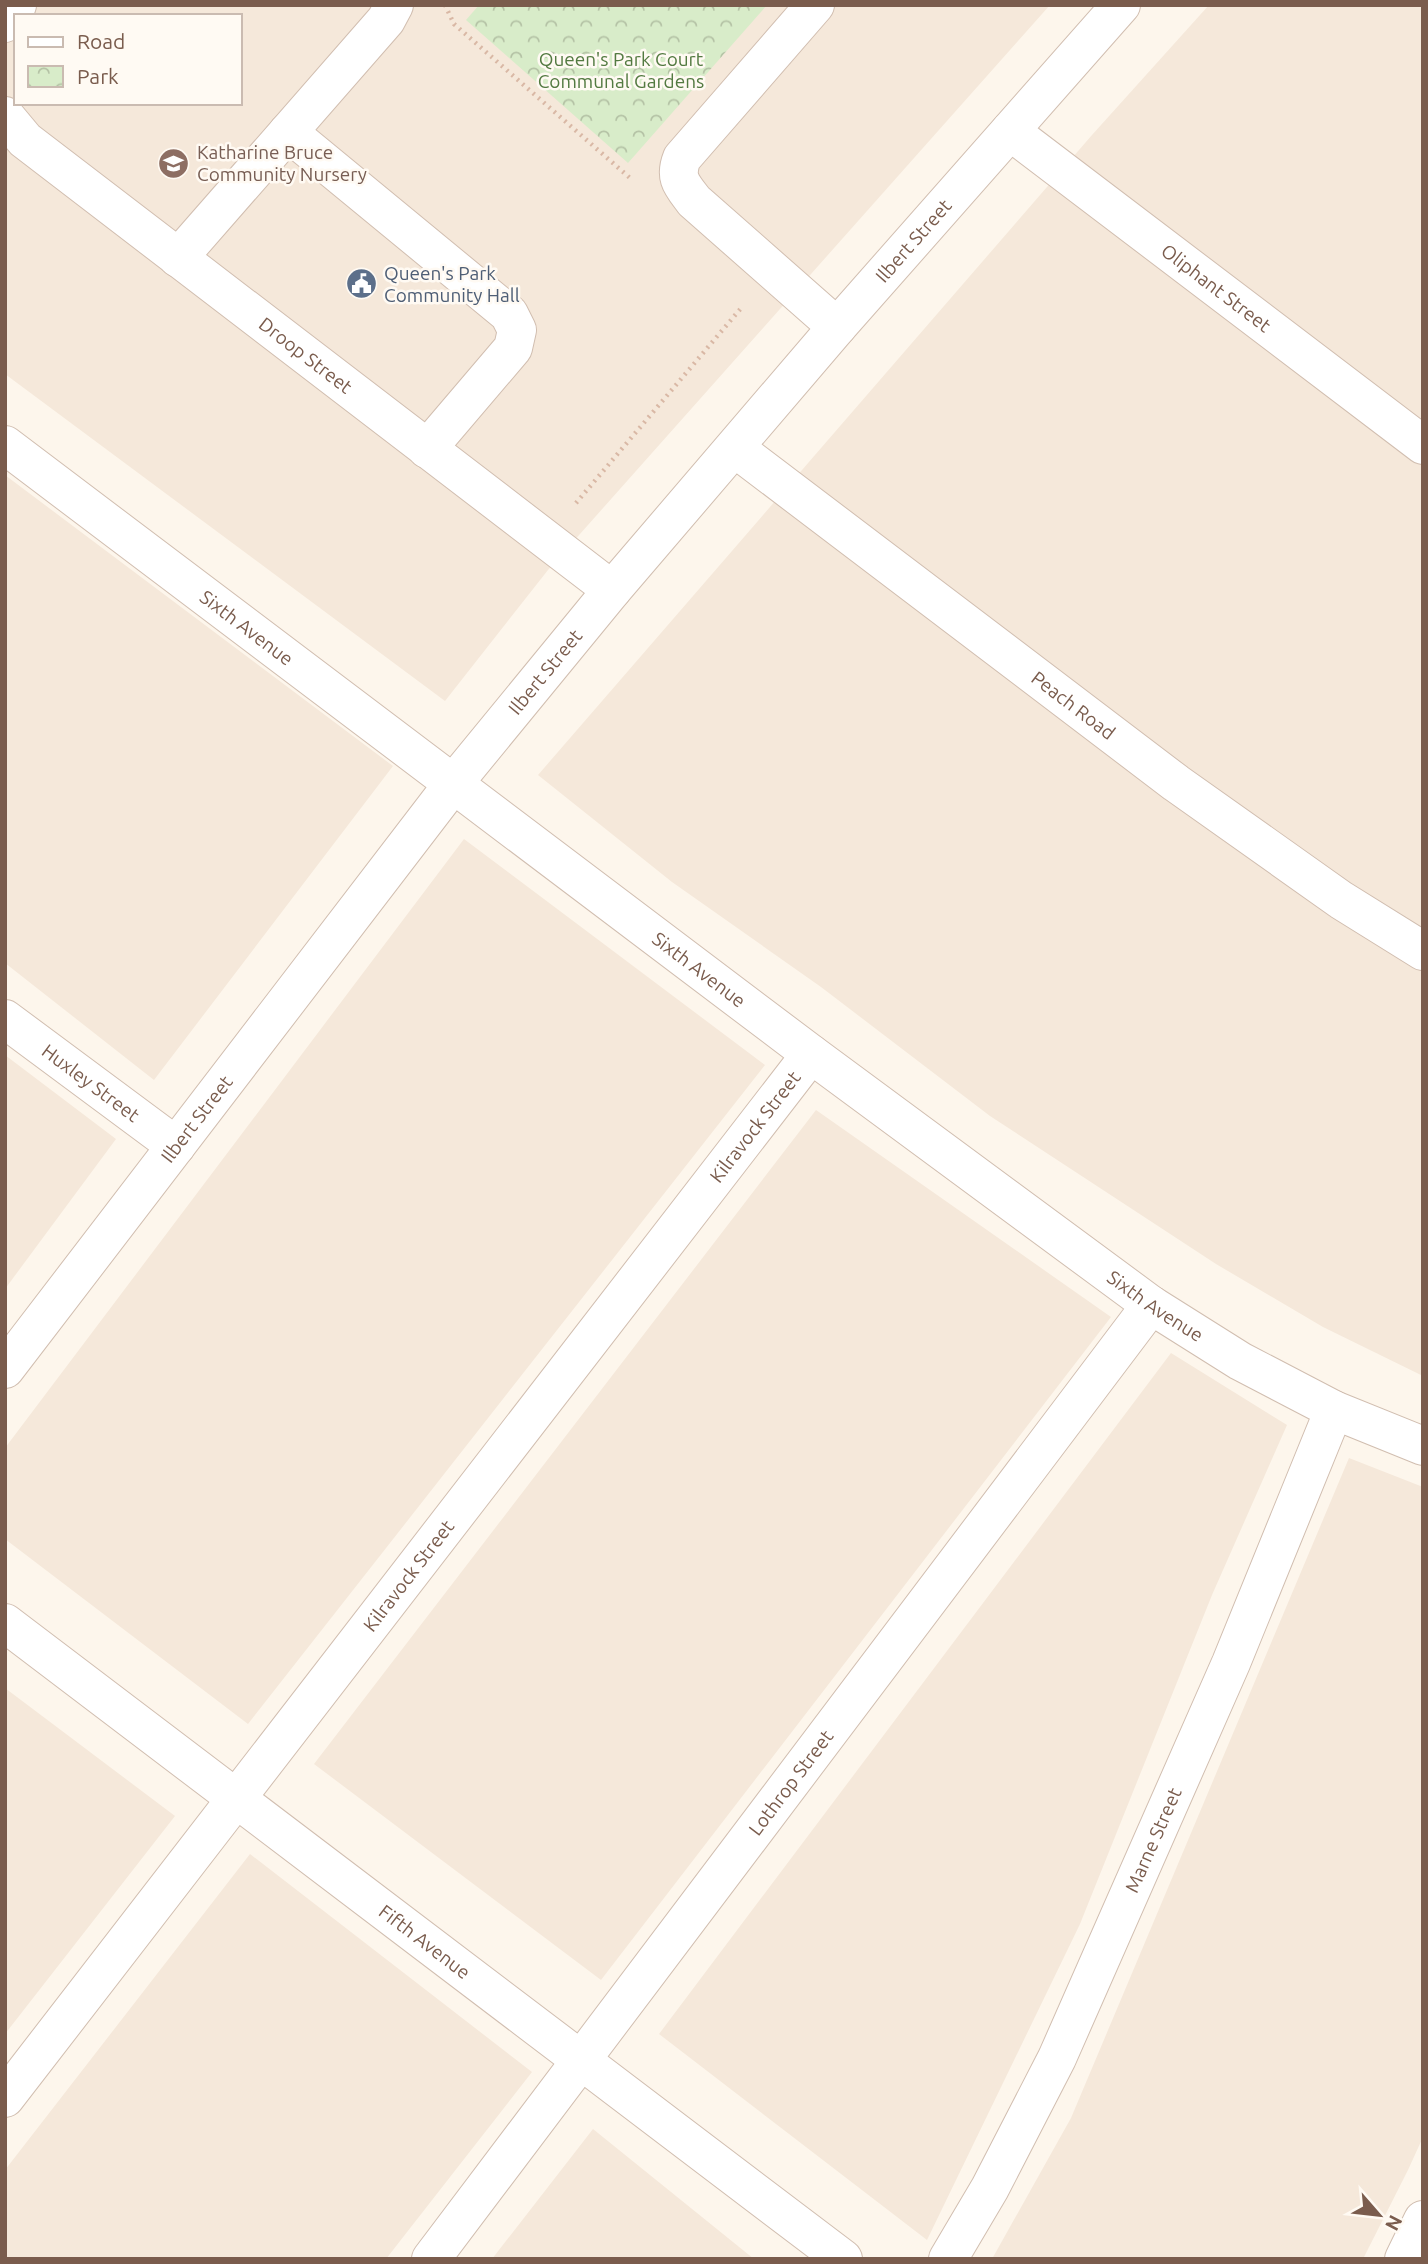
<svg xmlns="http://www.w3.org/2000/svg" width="1428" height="2264" viewBox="0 0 1428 2264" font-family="Ubuntu,sans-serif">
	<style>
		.residential { fill: #f5e8da; fill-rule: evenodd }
		.park { fill: url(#park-crowns) }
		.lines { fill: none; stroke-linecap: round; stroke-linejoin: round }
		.minor-casing { stroke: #d1beb0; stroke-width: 40 }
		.path { stroke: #d9b8a5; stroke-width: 4.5; stroke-dasharray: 2 5; stroke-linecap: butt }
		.minor { stroke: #fff; stroke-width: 38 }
		.labels { text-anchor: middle; stroke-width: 5; stroke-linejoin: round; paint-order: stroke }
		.park-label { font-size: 19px; fill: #537a41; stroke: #fffaf3 }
		.education-label { font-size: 19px; fill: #785e54; stroke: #fffaf3; text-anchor: start }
		.street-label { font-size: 19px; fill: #7a5c4d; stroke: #fffaf3 }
		.service-label { font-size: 19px; fill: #4e5e75; stroke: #fffaf3; text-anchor: start }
	</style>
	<defs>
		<pattern id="park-crowns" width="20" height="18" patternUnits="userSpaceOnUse" patternTransform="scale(1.75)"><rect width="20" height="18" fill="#d8ecc9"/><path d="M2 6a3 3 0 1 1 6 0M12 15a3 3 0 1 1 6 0" fill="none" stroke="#b4c2a5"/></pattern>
	</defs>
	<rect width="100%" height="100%" fill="#fdf6ec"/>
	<path class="residential" d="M 5,5 L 1050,5 L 548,570 L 445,701 L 5,374 ZM 16,16 L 240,16 L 240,103 L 16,103 Z
		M 1209,5 L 1423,5 L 1423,1376 L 1323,1327 L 1216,1264 L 990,1116 L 821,987 L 672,882 L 538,775 L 1092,135 Z
		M 5,475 L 393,766 L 154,1080 L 5,963 Z
		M 464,839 L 765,1065 L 248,1724 L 5,1539 L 5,1448 Z
		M 5,1055 L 116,1139 L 5,1289 Z
		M 816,1110 L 1111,1317 L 601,1980 L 314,1764 Z
		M 1171,1353 L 1287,1425 L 1212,1595 L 1080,1924 L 927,2240 L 659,2034 Z
		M 1349,1458 L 1423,1487 L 1423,2137 L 1408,2170 L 1363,2259 L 992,2259 L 1071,2118 Z
		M 5,1688 L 175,1816 L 5,2034 Z
		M 250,1854 L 532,2072 L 386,2259 L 5,2259 L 5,2170 Z
		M 593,2129 L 754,2259 L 492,2259 Z"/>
	<path class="park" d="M 479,5 L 767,5 L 628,163 L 466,20 Z"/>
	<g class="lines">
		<defs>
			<g id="minor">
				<path d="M 815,5 L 682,158 C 674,178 682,185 694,201 L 837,327"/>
				<path d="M 5,23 L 17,5"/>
				<path id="s1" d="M 5,116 L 25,140 L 612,590"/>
				<path id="s2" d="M 1010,131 L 1423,445"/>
				<path d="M 288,132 L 509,314 L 517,330 L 513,348 L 427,449"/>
				<path d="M 178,258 L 386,20 L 394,5"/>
				<path id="s3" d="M 5,445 L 811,1054 L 1151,1305 L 1240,1361 L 1334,1410 L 1423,1446"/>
				<path id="s4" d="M 735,448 L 1176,783 L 1341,900 L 1423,951"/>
				<path id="s5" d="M 5,1019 L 176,1146"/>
				<path id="s6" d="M 5,1369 L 453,784 L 612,590 L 837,327 L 1121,5"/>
				<path id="s7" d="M 5,1623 L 843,2259"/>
				<path id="s8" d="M 5,2098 L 811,1054"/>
				<path id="s9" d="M 431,2259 L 1151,1305"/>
				<path id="s10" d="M 948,2259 L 990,2188 L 1057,2058 L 1231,1663 L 1334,1410"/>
				<path d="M 1404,2259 L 1423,2220"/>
			</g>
		</defs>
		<use href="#minor" class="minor-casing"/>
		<path class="path" d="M 445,5 L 454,24 L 630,178
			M 576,503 L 742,307"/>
		<use href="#minor" class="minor"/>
	</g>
	<defs>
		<symbol id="school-disc" viewBox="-11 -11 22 22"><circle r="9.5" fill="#8d6e63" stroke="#fffaf3"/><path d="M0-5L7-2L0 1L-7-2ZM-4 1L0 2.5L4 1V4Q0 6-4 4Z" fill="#fff"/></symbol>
		<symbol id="civic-disc" viewBox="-11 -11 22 22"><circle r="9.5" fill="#5c6f8a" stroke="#fffaf3"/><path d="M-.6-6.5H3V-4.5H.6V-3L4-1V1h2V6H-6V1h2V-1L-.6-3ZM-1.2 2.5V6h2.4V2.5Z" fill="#fff"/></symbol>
	</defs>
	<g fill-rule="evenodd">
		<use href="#school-disc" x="156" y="146" width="35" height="35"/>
		<use href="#civic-disc" x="344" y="266" width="35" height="35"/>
	</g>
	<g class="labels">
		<g class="park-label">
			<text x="621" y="66">Queen's Park Court<tspan x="621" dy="22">Communal Gardens</tspan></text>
		</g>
		<g class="education-label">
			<text x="197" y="159">Katharine Bruce<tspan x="197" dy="22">Community Nursery</tspan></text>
		</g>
		<g class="street-label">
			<text dy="7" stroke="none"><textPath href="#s6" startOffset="1449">Ilbert Street</textPath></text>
			<text dy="7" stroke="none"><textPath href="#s2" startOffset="259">Oliphant Street</textPath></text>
			<text dy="7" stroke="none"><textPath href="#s1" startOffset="385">Droop Street</textPath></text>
			<text dy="7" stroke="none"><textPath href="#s3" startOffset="303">Sixth Avenue</textPath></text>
			<text dy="7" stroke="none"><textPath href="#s6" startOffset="882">Ilbert Street</textPath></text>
			<text dy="7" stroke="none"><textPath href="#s4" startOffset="425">Peach Road</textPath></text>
			<text dy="7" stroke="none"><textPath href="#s3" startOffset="870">Sixth Avenue</textPath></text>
			<text dy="7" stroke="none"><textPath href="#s5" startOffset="107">Huxley Street</textPath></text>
			<text dy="7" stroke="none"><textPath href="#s6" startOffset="315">Ilbert Street</textPath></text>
			<text dy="7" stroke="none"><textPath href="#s8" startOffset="1227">Kilravock Street</textPath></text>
			<text dy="7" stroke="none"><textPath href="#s3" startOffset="1437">Sixth Avenue</textPath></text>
			<text dy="7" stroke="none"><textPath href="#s8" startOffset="660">Kilravock Street</textPath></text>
			<text dy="7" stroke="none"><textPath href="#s9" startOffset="597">Lothrop Street</textPath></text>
			<text dy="7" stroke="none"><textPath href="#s10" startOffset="467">Marne Street</textPath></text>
			<text dy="7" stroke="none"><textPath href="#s7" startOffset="527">Fifth Avenue</textPath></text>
		</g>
		<g class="service-label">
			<text x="384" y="280">Queen's Park<tspan x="384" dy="22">Community Hall</tspan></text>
		</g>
	</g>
	<rect width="1428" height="2264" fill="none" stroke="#7a5c4d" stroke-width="14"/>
	<rect x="14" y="14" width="228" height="91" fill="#fffaf3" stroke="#cabbb1" stroke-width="2"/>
	<rect x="28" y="37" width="35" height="10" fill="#ffffff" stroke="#cabbb1" stroke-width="2"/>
	<text x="77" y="49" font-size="21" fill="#7a5c4d">Road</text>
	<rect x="28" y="66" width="35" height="21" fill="url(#park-crowns)" stroke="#cabbb1" stroke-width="2"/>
	<text x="77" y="84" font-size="21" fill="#7a5c4d">Park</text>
	<g transform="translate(1379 2215) rotate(118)" stroke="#fffaf3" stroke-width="5" paint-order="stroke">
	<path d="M0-5L12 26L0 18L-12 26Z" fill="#7a5c4d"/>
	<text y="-10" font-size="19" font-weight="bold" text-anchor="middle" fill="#7a5c4d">N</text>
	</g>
</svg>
